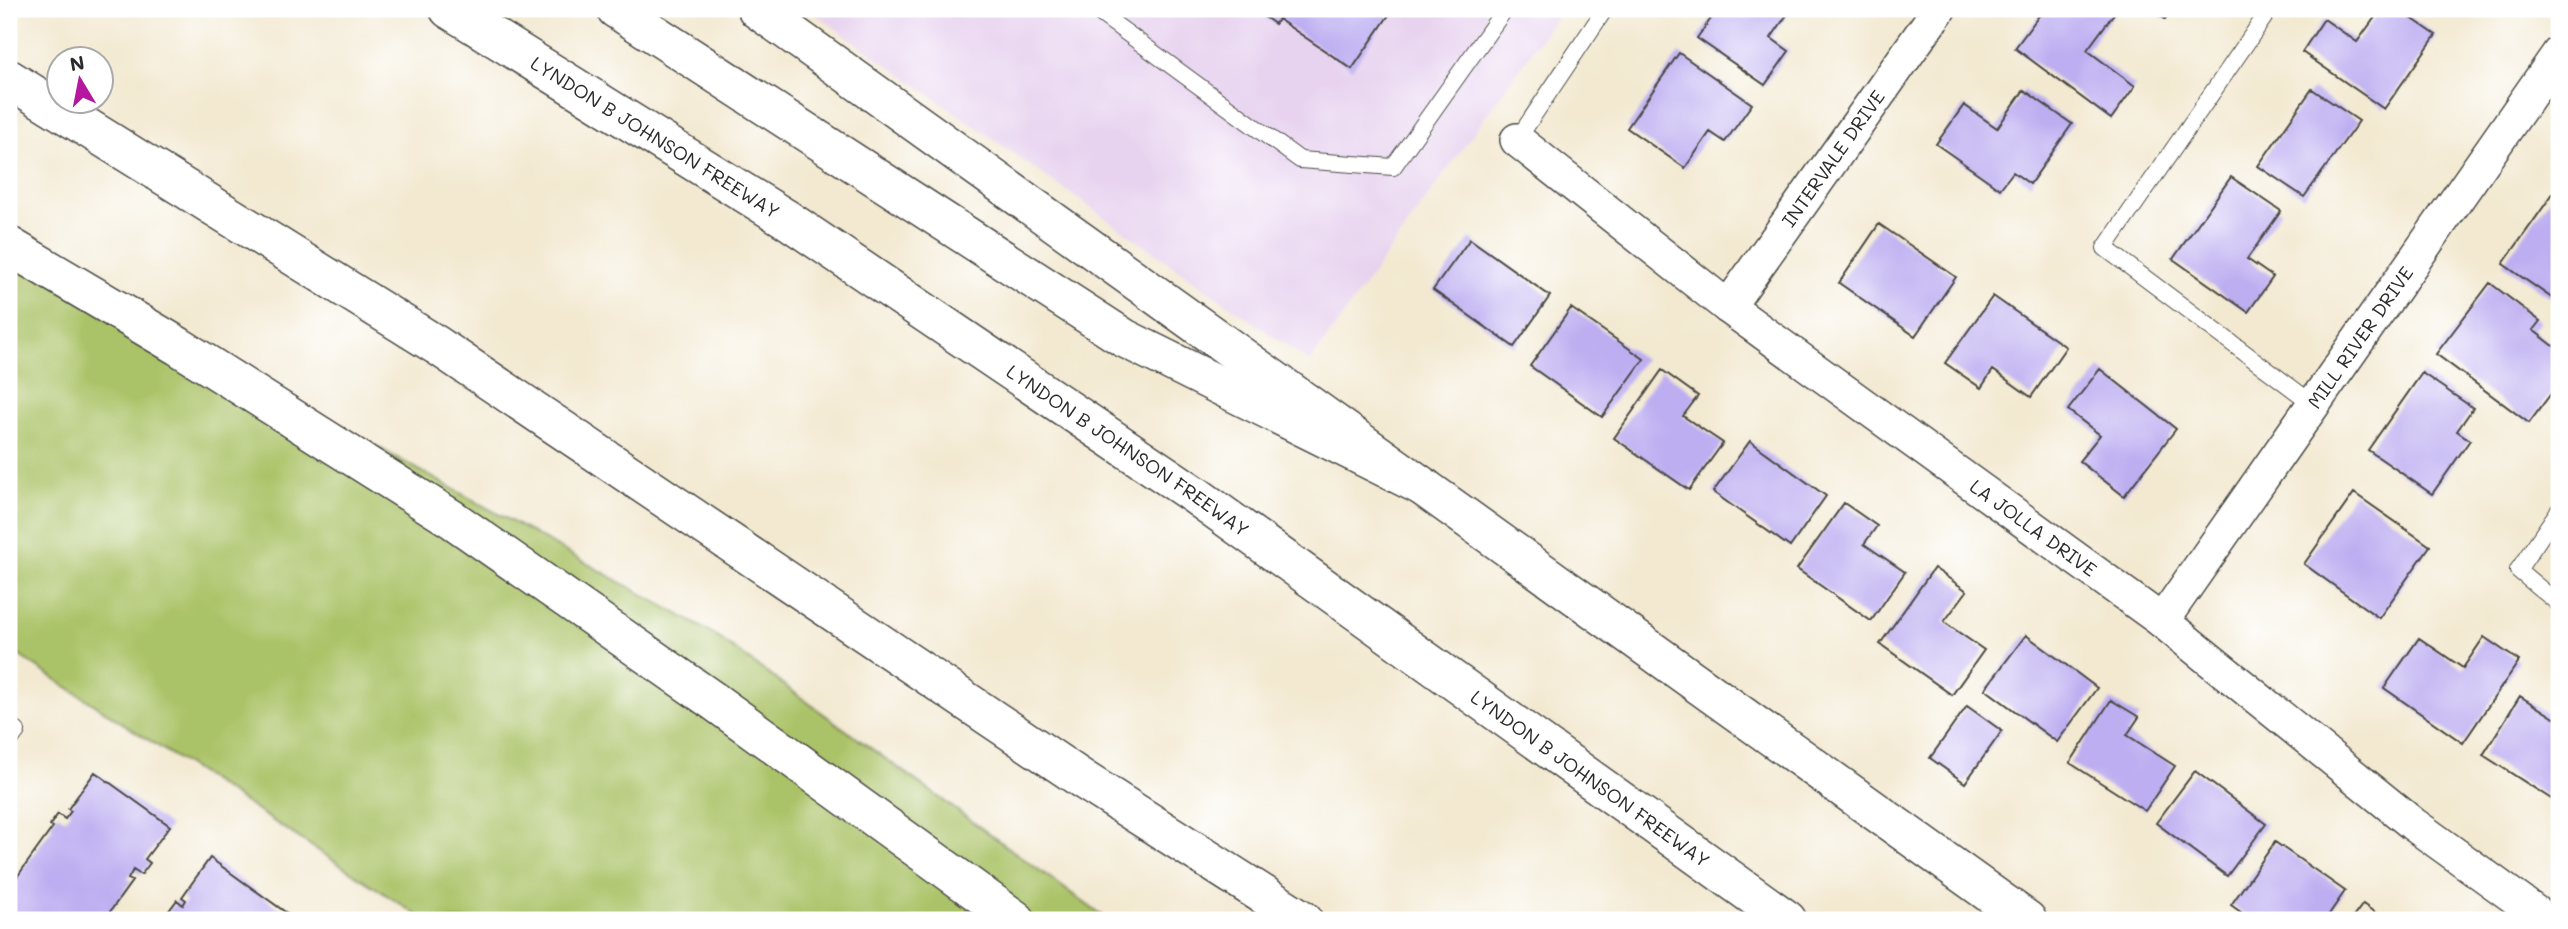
<svg xmlns="http://www.w3.org/2000/svg" width="2568" height="929" viewBox="0 0 2568 929" font-family="Mali,sans-serif">
	<style>
		.built { fill: #e7d2ef }
		.green { fill: #abc368; stroke: #6b774a; stroke-width: 2 }
		.building { fill: #bdaef1 }
		.lines { fill: none; stroke-linecap: round; stroke-linejoin: round }
		.lane-casing { stroke: #494844; stroke-width: 18 }
		.street-casing { stroke: #494844; stroke-width: 36 }
		.secondary-casing { stroke: #494844; stroke-width: 41 }
		.highway-casing { stroke: #494844; stroke-width: 41 }
		.lane { stroke: #fff; stroke-width: 16 }
		.street { stroke: #fff; stroke-width: 33 }
		.secondary { stroke: #fff; stroke-width: 38 }
		.highway { stroke: #fff; stroke-width: 38 }
		.labels { text-anchor: middle; stroke-width: 5; stroke-linejoin: round; paint-order: stroke }
		.street-label { font-size: 19px; fill: #2b2b2b; stroke: #fff }
	</style>
	<rect width="100%" height="100%" fill="#fff"/>
	<filter id="ink" filterUnits="userSpaceOnUse"><feTurbulence type="fractalNoise" baseFrequency=".0143" numOctaves="2"/><feDisplacementMap in="SourceGraphic" scale="14" xChannelSelector="R" yChannelSelector="G"/><feConvolveMatrix kernelMatrix="1 2 1 2 8 2 1 2 1" color-interpolation-filters="sRGB"/></filter>
	<filter id="wash" filterUnits="userSpaceOnUse"><feTurbulence type="fractalNoise" baseFrequency=".00686" numOctaves="4" result="noise"/><feDisplacementMap in="SourceGraphic" scale="28" xChannelSelector="R" yChannelSelector="G"/><feGaussianBlur stdDeviation="1.57" result="paint"/><feColorMatrix in="noise" values="0 0 0 0 0 0 0 0 0 0 0 0 0 0 0 0 0 1.4 0 .05"/><feComposite in="paint" operator="in"/></filter>
	<g filter="url(#wash)">
		<rect width="100%" height="100%" fill="#f3e9d1"/>
		<path class="built" d="M 808,9 L 1562,9 L 1310,362 Z"/>
		<path class="green" d="M 9,242 L 712,633 L 1108,920 L 425,920 L 9,649 Z"/>
		<g id="blocks">
			<path class="building" d="M 1253,9 L 1393,9 L 1352,69 L 1278,19 L 1275,24 Z
				M 1718,9 L 1791,9 L 1771,38 L 1789,51 L 1765,85 L 1697,38 Z
				M 2044,9 L 2110,9 L 2115,12 L 2087,50 L 2135,86 L 2111,119 L 2015,48 Z
				M 2151,9 L 2172,9 L 2165,19 Z
				M 2381,9 L 2398,9 L 2436,35 L 2384,109 L 2302,52 L 2324,19 L 2357,42 Z
				M 1679,53 L 1752,104 L 1725,142 L 1710,132 L 1685,168 L 1627,128 Z
				M 2312,89 L 2359,121 L 2304,197 L 2258,166 Z
				M 2024,90 L 2072,124 L 2030,184 L 2013,172 L 2000,189 L 1936,144 L 1964,105 L 1997,128 Z
				M 2231,177 L 2281,211 L 2247,259 L 2273,277 L 2248,312 L 2173,259 Z
				M 2554,192 L 2559,196 L 2559,303 L 2503,264 Z
				M 1879,224 L 1956,277 L 1915,336 L 1839,283 Z
				M 1470,239 L 1550,296 L 1514,347 L 1433,290 Z
				M 2490,283 L 2540,321 L 2533,330 L 2559,350 L 2559,383 L 2529,423 L 2436,354 Z
				M 1993,296 L 2066,347 L 2031,397 L 1993,370 L 1981,388 L 1945,363 Z
				M 1571,308 L 1644,359 L 1602,417 L 1530,366 Z
				M 2100,369 L 2176,429 L 2124,496 L 2079,461 L 2100,435 L 2068,410 Z
				M 1662,370 L 1698,396 L 1683,416 L 1723,443 L 1689,490 L 1614,438 Z
				M 2422,373 L 2473,408 L 2457,431 L 2470,440 L 2432,494 L 2368,450 Z
				M 1750,441 L 1826,496 L 1790,547 L 1713,492 Z
				M 2354,493 L 2430,546 L 2379,618 L 2304,564 Z
				M 1844,503 L 1877,526 L 1864,544 L 1905,572 L 1871,621 L 1797,569 Z
				M 1934,568 L 1967,591 L 1944,622 L 1984,650 L 1952,695 L 1880,644 Z
				M 2026,635 L 2097,688 L 2057,742 L 1985,689 Z
				M 2484,637 L 2519,661 L 2463,743 L 2384,688 L 2419,638 L 2463,668 Z
				M 2520,696 L 2559,721 L 2559,804 L 2483,755 Z
				M 2111,700 L 2139,717 L 2127,735 L 2175,766 L 2145,811 L 2070,763 Z
				M 1967,706 L 2002,731 L 1965,783 L 1930,758 Z
				M 2195,771 L 2266,824 L 2227,876 L 2156,823 Z
				M 95,772 L 170,826 L 145,859 L 150,863 L 141,875 L 133,870 L 128,879 L 132,881 L 104,920 L 9,920 L 9,888 L 53,827 L 50,825 L 58,814 L 65,819 L 71,811 L 68,809 Z
				M 2275,842 L 2345,891 L 2325,920 L 2252,920 L 2231,905 Z
				M 210,858 L 288,914 L 283,920 L 167,920 L 171,915 L 168,912 L 177,900 L 183,905 L 186,900 L 182,897 Z
				M 2363,904 L 2385,920 L 2351,920 Z"/>
		</g>
	</g>
	<g filter="url(#ink)">
		<use href="#blocks" fill-opacity="0" stroke="#494844" stroke-width="2"/>
		<g class="lines">
			<defs>
				<path id="lane" d="M 1094,9 L 1300,160 L 1393,167 L 1505,9
					M 2270,9 L 2105,248 L 2313,404
					M 1517,140 L 1605,9
					M 2559,510 L 2518,570 L 2559,604
					M 9,725 L 17,731 L 9,742"/>
				<g id="street">
					<path id="s1" d="M 1517,140 L 1728,307 L 2162,621 L 2413,824 L 2546,920"/>
					<path id="s2" d="M 1728,307 L 1939,9"/>
					<path id="s3" d="M 2162,621 L 2559,53"/>
				</g>
				<path id="secondary" d="M 757,9 L 2027,920
					M 9,246 L 178,346 L 452,519 L 715,702 L 1016,920"/>
				<g id="highway">
					<path id="s4" d="M 449,9 L 788,220 L 1195,495 L 1787,920"/>
					<path d="M 616,9 L 1124,338 L 1424,487"/>
					<path d="M 9,79 L 438,346 L 1082,779 L 1303,920"/>
				</g>
			</defs>
			<use href="#lane" class="lane-casing"/>
			<use href="#street" class="street-casing"/>
			<use href="#secondary" class="secondary-casing"/>
			<use href="#highway" class="highway-casing"/>
			<use href="#lane" class="lane"/>
			<use href="#street" class="street"/>
			<use href="#secondary" class="secondary"/>
			<use href="#highway" class="highway"/>
		</g>
	</g>
	<g class="labels">
		<g class="street-label">
			<text dy="7" stroke="none"><textPath href="#s4" startOffset="243">LYNDON B JOHNSON FREEWAY</textPath></text>
			<text dy="7" stroke="none"><textPath href="#s2" startOffset="182">INTERVALE DRIVE</textPath></text>
			<text dy="7" stroke="none"><textPath href="#s3" startOffset="346">MILL RIVER DRIVE</textPath></text>
			<text dy="7" stroke="none"><textPath href="#s4" startOffset="810">LYNDON B JOHNSON FREEWAY</textPath></text>
			<text dy="7" stroke="none"><textPath href="#s1" startOffset="646">LA JOLLA DRIVE</textPath></text>
			<text dy="7" stroke="none"><textPath href="#s4" startOffset="1377">LYNDON B JOHNSON FREEWAY</textPath></text>
		</g>
	</g>
	<rect width="2568" height="929" fill="none" stroke="#fff" stroke-width="35"/>
	<g transform="translate(80 80) rotate(350)"><circle r="33" fill="#ffffff" stroke="#aaaaaa" stroke-width="2"/>
	<path d="M0-5L12 26L0 18L-12 26Z" fill="#b5179e"/>
	<text y="-10" font-size="19" font-weight="bold" text-anchor="middle" fill="#2b2b2b">N</text>
	</g>
</svg>
